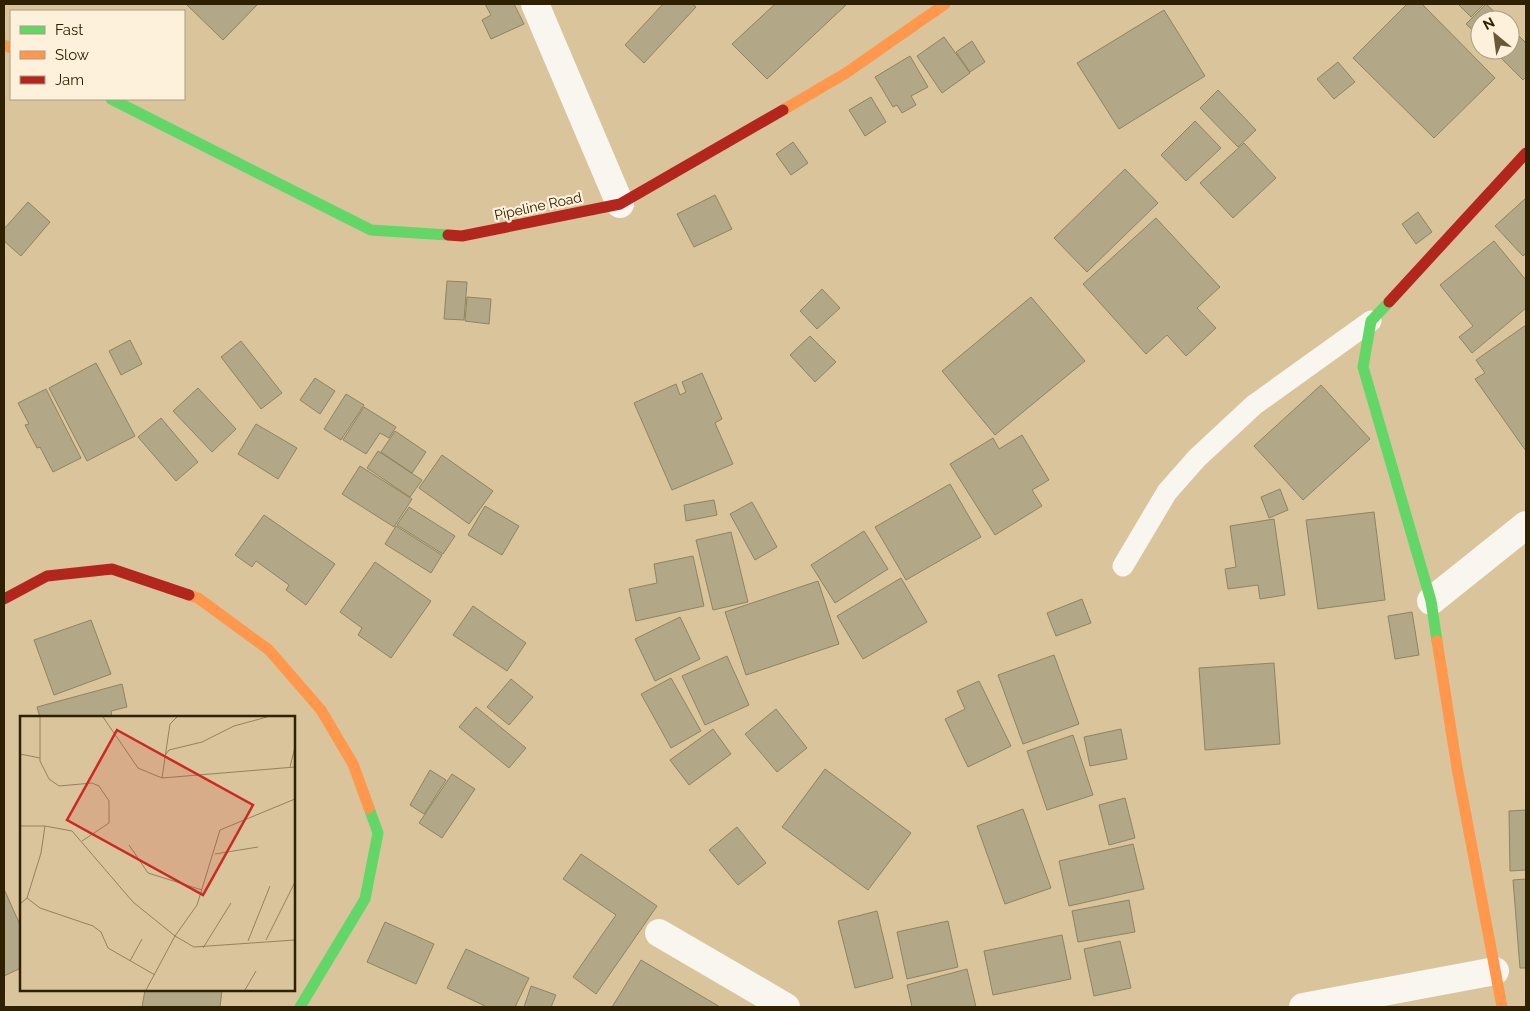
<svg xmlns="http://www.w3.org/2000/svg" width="1530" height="1011" viewBox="0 0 1530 1011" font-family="Raleway,sans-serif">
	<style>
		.building { fill: #b2a786; stroke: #908460 }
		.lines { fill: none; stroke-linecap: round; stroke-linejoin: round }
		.lane { stroke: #f9f6f0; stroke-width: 21 }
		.street { stroke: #f9f6f0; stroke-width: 28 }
		.fast { stroke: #63d668; stroke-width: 11 }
		.slow { stroke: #ff974d; stroke-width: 11 }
		.jam { stroke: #b3261e; stroke-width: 11 }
		.labels { text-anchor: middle; stroke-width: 4.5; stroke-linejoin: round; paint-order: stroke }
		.street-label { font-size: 14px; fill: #2f2000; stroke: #fdf1dc }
		.inset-road { fill: none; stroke: #95825d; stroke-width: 1 }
		.view { fill: #ce2826; fill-opacity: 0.15; stroke: #ce2826; stroke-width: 2.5 }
		.inset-edge { fill: none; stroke: #2f2000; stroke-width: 2.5 }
	</style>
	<rect width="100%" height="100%" fill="#d9c49b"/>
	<path class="building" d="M 186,4 L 258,4 L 223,40 Z
		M 485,4 L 514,4 L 524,24 L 491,39 L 482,20 L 491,15 Z
		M 663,4 L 692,4 L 696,7 L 644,63 L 625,45 Z
		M 775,4 L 847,4 L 767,79 L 732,44 Z
		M 1407,4 L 1422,4 L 1495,78 L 1434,138 L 1353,58 Z
		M 1458,4 L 1484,4 L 1471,17 Z
		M 1486,4 L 1503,20 L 1480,20 L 1480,37 L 1466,24 Z
		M 1164,10 L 1205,76 L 1119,129 L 1077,63 Z
		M 1510,27 L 1526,43 L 1526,77 L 1523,80 L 1493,50 L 1510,50 Z
		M 944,37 L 970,73 L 942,93 L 917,56 Z
		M 972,41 L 985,62 L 970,72 L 956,52 Z
		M 910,56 L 928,87 L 911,96 L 916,105 L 902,113 L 897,105 L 893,107 L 875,77 Z
		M 1338,62 L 1355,82 L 1334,99 L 1317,79 Z
		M 1218,90 L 1256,130 L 1238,147 L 1200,108 Z
		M 871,97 L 886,122 L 865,136 L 849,110 Z
		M 1195,121 L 1221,148 L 1186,181 L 1161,155 Z
		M 793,142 L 808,163 L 791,175 L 776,154 Z
		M 1244,143 L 1276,178 L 1233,218 L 1200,183 Z
		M 1125,169 L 1158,203 L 1087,272 L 1054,238 Z
		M 715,195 L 732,229 L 694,247 L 677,214 Z
		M 1526,198 L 1526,253 L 1523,256 L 1495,226 Z
		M 28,202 L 50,222 L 21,256 L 4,241 L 4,229 Z
		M 1418,212 L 1432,232 L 1416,244 L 1402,224 Z
		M 1156,218 L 1220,287 L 1197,308 L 1216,328 L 1186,356 L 1167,335 L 1146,354 L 1083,284 Z
		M 1494,241 L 1526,280 L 1526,308 L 1472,353 L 1459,337 L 1473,326 L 1440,285 Z
		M 447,281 L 467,282 L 464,320 L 444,319 Z
		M 822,289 L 840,308 L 817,329 L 800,311 Z
		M 467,297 L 491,299 L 489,324 L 465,321 Z
		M 1031,297 L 1085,361 L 995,435 L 942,371 Z
		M 1526,325 L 1526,451 L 1475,379 L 1485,373 L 1476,360 Z
		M 810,336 L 836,362 L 815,382 L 790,355 Z
		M 130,340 L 142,364 L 121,375 L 109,351 Z
		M 241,341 L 282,393 L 261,409 L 221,357 Z
		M 96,363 L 135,436 L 87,461 L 49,388 Z
		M 702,373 L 722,419 L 715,423 L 733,464 L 672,490 L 634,403 L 676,384 L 680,395 L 686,392 L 682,382 Z
		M 315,378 L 335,391 L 320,414 L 300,400 Z
		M 1321,385 L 1370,439 L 1303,500 L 1254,446 Z
		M 198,388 L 236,429 L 212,452 L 173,411 Z
		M 46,389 L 81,458 L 53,472 L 40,447 L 37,448 L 25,425 L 29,424 L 18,403 Z
		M 346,394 L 364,405 L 341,440 L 324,429 Z
		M 364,407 L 396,427 L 389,438 L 380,433 L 366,454 L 343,440 Z
		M 161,418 L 198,462 L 176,481 L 138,437 Z
		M 256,424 L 297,448 L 278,479 L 238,454 Z
		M 395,431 L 426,452 L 412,473 L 381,452 Z
		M 1022,435 L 1049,480 L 1032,490 L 1042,506 L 995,535 L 950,464 L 993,438 L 999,449 Z
		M 378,451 L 422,480 L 410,497 L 367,468 Z
		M 442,455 L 493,491 L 469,524 L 419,488 Z
		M 360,466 L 412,499 L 394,527 L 342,494 Z
		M 950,484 L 981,537 L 906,580 L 875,527 Z
		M 1280,489 L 1288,510 L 1269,518 L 1261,497 Z
		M 714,500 L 717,515 L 686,521 L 684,505 Z
		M 752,502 L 777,547 L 755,560 L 730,514 Z
		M 485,506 L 519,526 L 502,555 L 468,535 Z
		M 409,507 L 455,536 L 443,554 L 397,525 Z
		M 1374,512 L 1385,600 L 1318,609 L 1306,520 Z
		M 264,515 L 335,564 L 306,605 L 286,590 L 289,585 L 256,561 L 252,567 L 235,555 Z
		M 1274,519 L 1285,595 L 1260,599 L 1258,585 L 1228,589 L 1225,569 L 1236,567 L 1230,526 Z
		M 396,526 L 442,555 L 431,573 L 385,544 Z
		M 864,531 L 888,569 L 835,603 L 811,565 Z
		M 731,532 L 748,602 L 713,610 L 696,540 Z
		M 693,556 L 704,606 L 636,621 L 629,589 L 657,583 L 654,564 Z
		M 375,562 L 431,601 L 391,658 L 358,635 L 362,628 L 340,612 Z
		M 901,578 L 927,622 L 863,659 L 837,616 Z
		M 818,581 L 839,644 L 746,675 L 725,612 Z
		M 1082,599 L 1091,623 L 1056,636 L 1047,613 Z
		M 473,606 L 526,643 L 507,671 L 453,635 Z
		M 1412,612 L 1419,655 L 1395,659 L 1388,616 Z
		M 680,617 L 700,659 L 655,681 L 635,639 Z
		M 91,620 L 111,674 L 54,695 L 34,640 Z
		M 1054,655 L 1079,724 L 1023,744 L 998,675 Z
		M 727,656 L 749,705 L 705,725 L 682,676 Z
		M 1274,663 L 1280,744 L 1205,750 L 1199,668 Z
		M 671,678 L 701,731 L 671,748 L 641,694 Z
		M 511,679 L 533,697 L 509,725 L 487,707 Z
		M 979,681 L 1011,746 L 968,767 L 945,719 L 965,709 L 957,691 Z
		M 122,684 L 127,707 L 111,711 L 112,717 L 40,717 L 37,707 Z
		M 476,707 L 526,748 L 509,768 L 459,727 Z
		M 776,709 L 807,748 L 777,772 L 745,734 Z
		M 713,729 L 731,754 L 689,785 L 670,760 Z
		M 1121,729 L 1127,759 L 1090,766 L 1084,737 Z
		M 1073,735 L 1093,795 L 1047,810 L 1027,751 Z
		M 825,769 L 911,833 L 868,890 L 782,827 Z
		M 430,770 L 446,780 L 424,814 L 410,805 Z
		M 452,774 L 475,789 L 442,838 L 419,823 Z
		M 1125,798 L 1135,838 L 1109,845 L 1099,805 Z
		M 1023,809 L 1051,888 L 1005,904 L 977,826 Z
		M 1526,810 L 1526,870 L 1510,871 L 1509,811 Z
		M 737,827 L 766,863 L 738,885 L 709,850 Z
		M 1133,844 L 1144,889 L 1069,906 L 1059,861 Z
		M 581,854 L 657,906 L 596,994 L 573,977 L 616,915 L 563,879 Z
		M 1526,879 L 1526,968 L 1520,968 L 1513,880 Z
		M 4,889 L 21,927 L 21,968 L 4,976 Z
		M 1129,900 L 1135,932 L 1078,942 L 1072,911 Z
		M 877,911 L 893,978 L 855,988 L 838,921 Z
		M 948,921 L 958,967 L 907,979 L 897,932 Z
		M 385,922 L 434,944 L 416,984 L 367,962 Z
		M 1062,935 L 1071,979 L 993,995 L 984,951 Z
		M 1120,941 L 1131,988 L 1094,996 L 1084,949 Z
		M 466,949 L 529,978 L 515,1007 L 487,1007 L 447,988 Z
		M 641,960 L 720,1007 L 612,1007 Z
		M 967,969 L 976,1007 L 912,1007 L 907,985 Z
		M 531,986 L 556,995 L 551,1007 L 524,1007 Z
		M 145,990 L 222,990 L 220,1007 L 142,1007 Z"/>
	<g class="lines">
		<path class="lane" d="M 1123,566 L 1167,492 L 1197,458 L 1254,405 L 1371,321"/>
		<path class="street" d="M 535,4 L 620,204
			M 1431,601 L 1526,525
			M 659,933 L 786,1007
			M 1303,1007 L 1495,971"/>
		<path class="fast" d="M 111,99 L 371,230 L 448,235
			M 1389,302 L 1371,321 L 1363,367 L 1431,601 L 1437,641
			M 300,1007 L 365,899 L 378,833 L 369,808"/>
		<path class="slow" d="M 4,45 L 11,48
			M 783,110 L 846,73 L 945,4
			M 189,595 L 198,598 L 269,650 L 321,710 L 353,764 L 369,808
			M 1437,641 L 1457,768 L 1502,1007"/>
		<path class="jam" d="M 448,235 L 462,236 L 620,204 L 783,110
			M 1389,302 L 1526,153
			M 4,599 L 47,576 L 112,569 L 189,595"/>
	</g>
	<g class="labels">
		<g class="street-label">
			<text transform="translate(538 206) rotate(-12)" y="5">Pipeline Road</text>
		</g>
	</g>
	<g transform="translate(20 716)">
		<rect width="275" height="275" fill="#d9c49b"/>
		<path class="inset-road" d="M 20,1 L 20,45 L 29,63 L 39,70 L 72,67 L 79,70 L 89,85 L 89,107 L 62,125M 83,1 L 118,52 L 142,62 L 275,51M 0,38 L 20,42M 144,41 L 149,34 L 182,26 L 214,10 L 247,1M 270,51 L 275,31M 142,62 L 150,8 L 157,1M 0,110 L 25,110 L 52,115 L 113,186 L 155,220 L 174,231 L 275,224M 109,129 L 128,157 L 182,174M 195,138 L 238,131M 7,182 L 20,192 L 73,210 L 81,216 L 88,232 L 135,259M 0,188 L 7,182 L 21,137 L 25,110M 246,224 L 275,166M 228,225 L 250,170M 183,232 L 211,187M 110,245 L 122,223M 126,274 L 155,220 L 177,189 L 200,114 L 275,83M 225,274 L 236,255"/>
		<path class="view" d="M 97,14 L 233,89 L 183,179 L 47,104 Z"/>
		<rect width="275" height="275" class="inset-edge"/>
	</g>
	<rect width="1530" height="1011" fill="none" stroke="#2f2000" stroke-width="10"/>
	<rect x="10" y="10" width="175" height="90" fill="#fdf1dc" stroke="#ab9d84"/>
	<rect x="20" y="26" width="25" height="8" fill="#63d668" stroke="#ab9d84"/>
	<text x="55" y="35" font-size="15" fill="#2f2000">Fast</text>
	<rect x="20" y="51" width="25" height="8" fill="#ff974d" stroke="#ab9d84"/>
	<text x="55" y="60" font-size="15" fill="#2f2000">Slow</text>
	<rect x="20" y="76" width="25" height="8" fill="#b3261e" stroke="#ab9d84"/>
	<text x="55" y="85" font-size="15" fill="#2f2000">Jam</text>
	<g transform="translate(1495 35) rotate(331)"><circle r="24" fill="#fdf1dc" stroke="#ab9d84"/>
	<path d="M0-4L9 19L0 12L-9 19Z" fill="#6a5936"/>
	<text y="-8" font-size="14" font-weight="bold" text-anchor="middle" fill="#2f2000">N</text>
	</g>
</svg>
